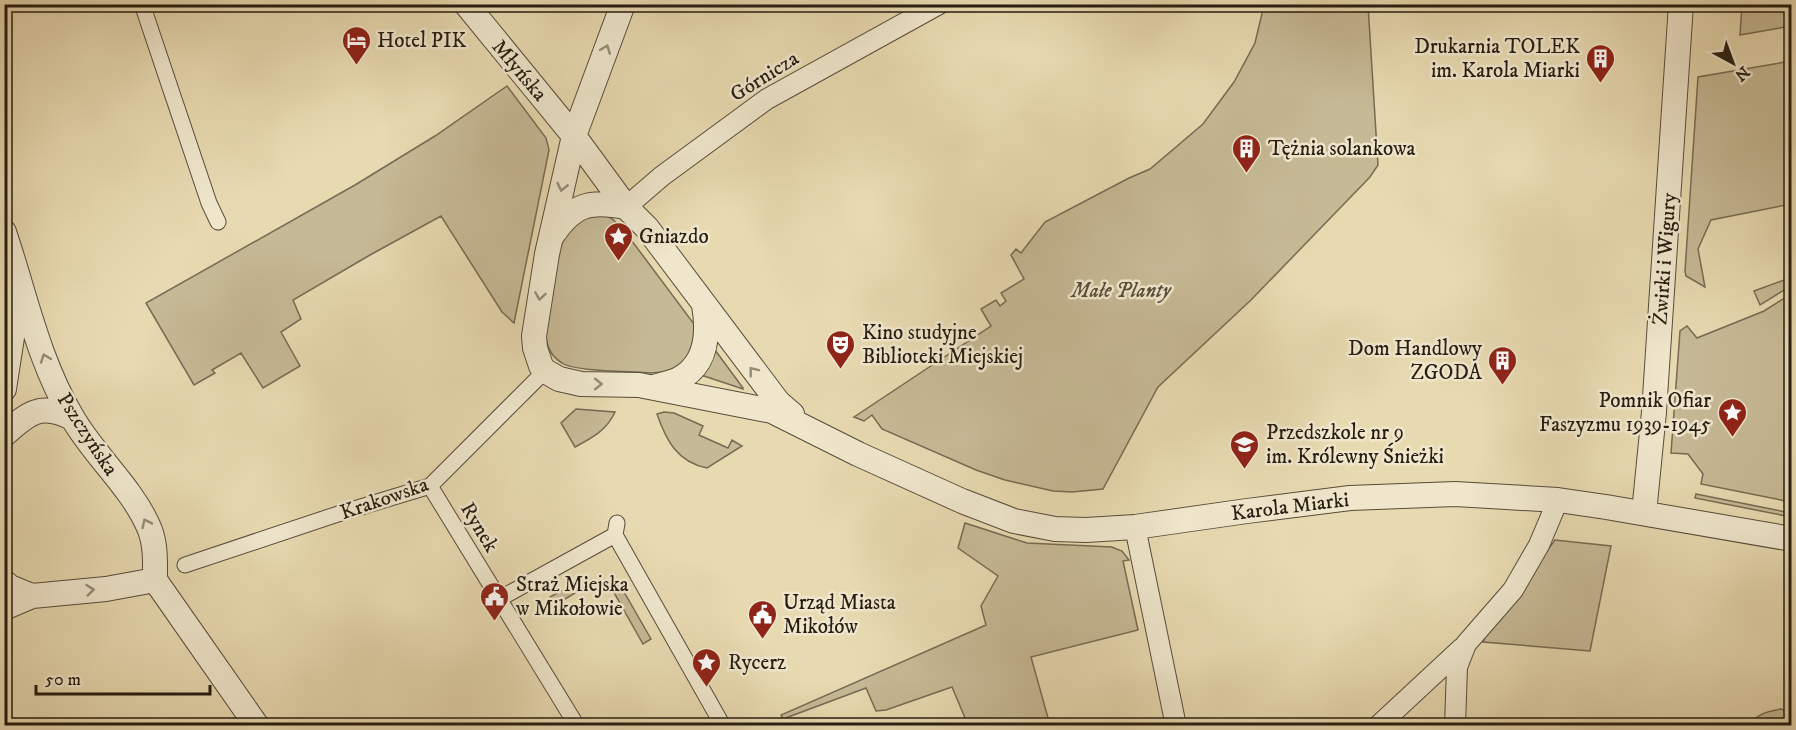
<svg xmlns="http://www.w3.org/2000/svg" width="1796" height="730" viewBox="0 0 1796 730" font-family="'IM FELL DW Pica',serif">
	<style>
		.green { fill: #c6b995; stroke: #766b53; stroke-width: 1.5 }
		.lines { fill: none; stroke-linecap: round; stroke-linejoin: round }
		.pedestrian-casing { stroke: #574c39; stroke-width: 17 }
		.minor-casing { stroke: #574c39; stroke-width: 22 }
		.tertiary-casing { stroke: #574c39; stroke-width: 26 }
		.pedestrian { stroke: #efe6cc; stroke-width: 15 }
		.minor { stroke: #efe6cc; stroke-width: 20 }
		.tertiary { stroke: #efe6cc; stroke-width: 24 }
		.oneway { stroke: #958c78 }
		.labels { text-anchor: middle; stroke-width: 5; stroke-linejoin: round; paint-order: stroke }
		.poi-label { font-size: 21px; fill: #271d11; stroke: #efe6cc; text-anchor: start }
		.street-label { font-size: 21px; fill: #271d11; stroke: #efe6cc }
		.park-label { font-size: 21px; font-style: italic; fill: #574c39; stroke: #efe6cc }
	</style>
	<rect width="100%" height="100%" fill="#e7d9b0"/>
	<filter id="stains"><feTurbulence type="fractalNoise" baseFrequency=".00333" numOctaves="4"/><feColorMatrix values="0 0 0 0 .2 0 0 0 0 .09 0 0 0 0 .02 0 0 0 .5 -.17"/></filter>
	<radialGradient id="worn" r=".72"><stop offset=".6" stop-color="#630" stop-opacity="0"/><stop offset="1" stop-color="#630" stop-opacity=".3"/></radialGradient>
	<path class="green" d="M 1264,5 L 1368,5 L 1378,165 L 1370,177 L 1251,300 L 1158,387 L 1103,489 L 1072,492 L 1053,491 L 1005,480 L 976,470 L 882,429 L 872,415 L 864,421 L 854,417 L 991,326 L 981,309 L 996,300 L 1000,306 L 1006,301 L 1001,293 L 1024,279 L 1011,255 L 1016,249 L 1021,253 L 1045,222 L 1129,178 L 1150,169 L 1203,124 L 1234,82 L 1255,43 Z
		M 1742,5 L 1791,5 L 1791,26 L 1740,35 Z
		M 1791,61 L 1791,204 L 1711,220 L 1698,249 L 1705,287 L 1686,276 L 1685,271 L 1698,77 Z
		M 507,86 L 546,138 L 549,150 L 514,323 L 502,312 L 441,216 L 370,255 L 293,300 L 301,319 L 281,332 L 300,366 L 263,388 L 241,353 L 212,370 L 215,373 L 194,385 L 146,303 L 355,185 L 435,136 Z
		M 600,213 L 611,218 L 623,229 L 694,324 C 698,339 693,358 679,367 C 672,373 660,372 651,373 C 633,371 575,372 562,363 C 549,355 547,345 545,332 L 561,243 L 571,223 Z
		M 1787,279 L 1789,287 L 1760,305 L 1754,291 Z
		M 1791,294 L 1791,502 L 1701,484 L 1703,474 L 1688,454 L 1671,453 L 1680,331 L 1687,326 L 1697,338 L 1764,311 Z
		M 715,350 L 743,388 L 743,389 L 701,375 Z
		M 576,409 L 615,412 C 607,430 592,438 575,447 L 561,423 Z
		M 664,412 L 674,413 L 703,426 L 699,435 L 728,448 L 732,440 L 742,446 L 707,468 C 677,462 666,440 657,414 Z
		M 1696,494 L 1791,513 L 1791,517 L 1695,498 Z
		M 965,523 L 1027,543 L 1112,547 L 1122,551 L 1129,560 L 1123,561 L 1138,630 L 1031,657 L 1050,725 L 968,725 L 952,687 L 886,710 L 876,711 L 866,688 L 783,719 L 781,715 L 986,625 L 981,606 L 998,576 L 958,548 Z
		M 1555,540 L 1611,546 L 1590,651 L 1483,642 L 1488,630 Z
		M 587,576 L 592,583 L 555,605 L 550,597 Z
		M 620,585 L 651,639 L 643,644 L 612,589 Z
		M 1781,709 L 1791,713 L 1791,725 L 1749,725 C 1757,714 1768,711 1781,709 Z"/>
	<g class="lines">
		<defs>
			<path id="pedestrian" d="M 142,4 L 209,203 L 218,222
				M 430,486 L 577,726
				M 617,523 L 615,535 L 723,726
				M 185,565 L 338,514 L 430,486 L 545,371
				M 499,599 L 615,535"/>
			<path id="minor" d="M 626,207 L 662,176 L 767,99 L 939,4
				M 1135,527 L 1176,726
				M 1378,726 L 1462,648
				M 1455,726 L 1457,667 L 1466,644 L 1513,590 L 1539,545 L 1558,500"/>
			<path id="tertiary" d="M 466,4 L 574,136 L 626,207 L 647,228 L 778,402 L 792,414
				M 623,4 L 574,136 L 547,254 L 534,336 L 535,348 L 541,366 L 545,371 L 559,379 L 581,384 L 639,385 L 772,411 L 858,454 L 962,501 L 1014,521 L 1055,529 L 1086,530 L 1135,527 L 1247,511 L 1350,498 L 1455,494 L 1558,500 L 1606,507 L 1792,539
				M 4,232 C 25,294 38,360 72,417 C 94,456 133,488 150,530 C 156,546 155,563 155,580
				M 552,236 C 573,204 590,200 626,207
				M 654,387 C 661,385 669,383 677,380 C 707,366 709,334 704,305
				M 4,389 L 19,292
				M 4,435 C 28,413 41,402 72,418
				M 1644,513 L 1654,412 L 1681,4
				M 155,580 L 257,726
				M 4,582 L 10,587 L 32,596
				M 4,608 L 32,596 L 106,589 L 155,580"/>
		</defs>
		<use href="#pedestrian" class="pedestrian-casing"/>
		<use href="#minor" class="minor-casing"/>
		<use href="#tertiary" class="tertiary-casing"/>
		<use href="#pedestrian" class="pedestrian"/>
		<use href="#minor" class="minor"/>
		<use href="#tertiary" class="tertiary"/>
	</g>
	<defs><path id="oneway-chevron" d="M-2-3.5L2.5 0L-2 3.5" fill="none" stroke-width="1.6" stroke-linecap="round" stroke-linejoin="round" transform="scale(1.5)"/></defs>
	<g class="oneway">
		<use href="#oneway-chevron" transform="translate(606 49) rotate(-69)"/>
		<use href="#oneway-chevron" transform="translate(562 187) rotate(103)"/>
		<use href="#oneway-chevron" transform="translate(540 296) rotate(99)"/>
		<use href="#oneway-chevron" transform="translate(45 358) rotate(-110)"/>
		<use href="#oneway-chevron" transform="translate(753 371) rotate(-128)"/>
		<use href="#oneway-chevron" transform="translate(598 384)"/>
		<use href="#oneway-chevron" transform="translate(146 523) rotate(-116)"/>
		<use href="#oneway-chevron" transform="translate(90 590) rotate(-6)"/>
	</g>
	<defs>
		<symbol id="hotel-pin" viewBox="-11 -11 22 30"><path d="M0 17L-7.5 6A9.5 9.5 0 1 1 7.5 6Z" fill="#8f2418" stroke="#efe6cc"/><path d="M-6-4.5h1.5V1H6V5H4.5V3h-9V5H-6ZM-4 0a1.8 1.8 0 1 1 3.6 0ZM.5 0V-2.5h3Q6-2.5 6 0Z" fill="#fff"/></symbol>
		<symbol id="building-pin" viewBox="-11 -11 22 30"><path d="M0 17L-7.5 6A9.5 9.5 0 1 1 7.5 6Z" fill="#8f2418" stroke="#efe6cc"/><path d="M-4-6H4V6H1V3H-1V6H-4ZM-2.5-4.3h1.7v1.8h-1.7ZM.8-4.3h1.7v1.8H.8ZM-2.5-1h1.7V.8h-1.7ZM.8-1h1.7V.8H.8Z" fill="#fff"/></symbol>
		<symbol id="sight-pin" viewBox="-11 -11 22 30"><path d="M0 17L-7.5 6A9.5 9.5 0 1 1 7.5 6Z" fill="#8f2418" stroke="#efe6cc"/><path d="M0-6L1.8-2.2L6-1.7L2.9 1.2L3.7 5.4L0 3.3L-3.7 5.4L-2.9 1.2L-6-1.7L-1.8-2.2Z" fill="#fff"/></symbol>
		<symbol id="theatre-pin" viewBox="-11 -11 22 30"><path d="M0 17L-7.5 6A9.5 9.5 0 1 1 7.5 6Z" fill="#8f2418" stroke="#efe6cc"/><path d="M-5-5.5Q0-4 5-5.5V0Q5 5 0 6Q-5 5-5 0ZM-3.3-2.5H-1v1.5H-3.3ZM1-2.5H3.3v1.5H1ZM-2.8 1Q0 5.5 2.8 1Z" fill="#fff"/></symbol>
		<symbol id="school-pin" viewBox="-11 -11 22 30"><path d="M0 17L-7.5 6A9.5 9.5 0 1 1 7.5 6Z" fill="#8f2418" stroke="#efe6cc"/><path d="M0-5L7-2L0 1L-7-2ZM-4 1L0 2.5L4 1V4Q0 6-4 4Z" fill="#fff"/></symbol>
		<symbol id="civic-pin" viewBox="-11 -11 22 30"><path d="M0 17L-7.5 6A9.5 9.5 0 1 1 7.5 6Z" fill="#8f2418" stroke="#efe6cc"/><path d="M-.6-6.5H3V-4.5H.6V-3L4-1V1h2V6H-6V1h2V-1L-.6-3ZM-1.2 2.5V6h2.4V2.5Z" fill="#fff"/></symbol>
	</defs>
	<g fill-rule="evenodd">
		<use href="#hotel-pin" x="340" y="24" width="33" height="45"/>
		<use href="#building-pin" x="1584" y="42" width="33" height="45"/>
		<use href="#building-pin" x="1230" y="132" width="33" height="45"/>
		<use href="#sight-pin" x="602" y="220" width="33" height="45"/>
		<use href="#theatre-pin" x="824" y="328" width="33" height="45"/>
		<use href="#building-pin" x="1486" y="344" width="33" height="45"/>
		<use href="#sight-pin" x="1716" y="396" width="33" height="45"/>
		<use href="#school-pin" x="1228" y="428" width="33" height="45"/>
		<use href="#civic-pin" x="478" y="580" width="33" height="45"/>
		<use href="#civic-pin" x="746" y="598" width="33" height="45"/>
		<use href="#sight-pin" x="690" y="646" width="33" height="45"/>
	</g>
	<g class="labels">
		<g class="poi-label">
			<text x="377" y="47">Hotel PIK</text>
			<text x="1580" y="53" text-anchor="end">Drukarnia TOLEK<tspan x="1580" dy="24">im. Karola Miarki</tspan></text>
			<text x="1268" y="155">Tężnia solankowa</text>
			<text x="639" y="243">Gniazdo</text>
			<text x="862" y="339">Kino studyjne<tspan x="862" dy="24">Biblioteki Miejskiej</tspan></text>
			<text x="1482" y="355" text-anchor="end">Dom Handlowy<tspan x="1482" dy="24">ZGODA</tspan></text>
			<text x="1711" y="407" text-anchor="end">Pomnik Ofiar<tspan x="1711" dy="24">Faszyzmu 1939-1945</tspan></text>
			<text x="1266" y="439">Przedszkole nr 9<tspan x="1266" dy="24">im. Królewny Śnieżki</tspan></text>
			<text x="516" y="591">Straż Miejska<tspan x="516" dy="24">w Mikołowie</tspan></text>
			<text x="783" y="609">Urząd Miasta<tspan x="783" dy="24">Mikołów</tspan></text>
			<text x="728" y="669">Rycerz</text>
		</g>
		<g class="street-label">
			<text transform="translate(520 70) rotate(50)" y="7">Młyńska</text>
			<text transform="translate(764 76) rotate(-32)" y="7">Górnicza</text>
			<text transform="translate(1664 259) rotate(-86)" y="7">Żwirki i Wigury</text>
			<text transform="translate(88 434) rotate(57)" y="7">Pszczyńska</text>
			<text transform="translate(384 498) rotate(-19)" y="7">Krakowska</text>
			<text transform="translate(1290 506) rotate(-7)" y="7">Karola Miarki</text>
			<text transform="translate(480 527) rotate(59)" y="7">Rynek</text>
		</g>
		<g class="park-label">
			<text x="1121" y="297">Małe Planty</text>
		</g>
	</g>
	<rect width="1796" height="730" fill="none" stroke="#e7d9b0" stroke-width="24"/>
	<rect x="6" y="6" width="1784" height="718" fill="none" stroke="#271d11" stroke-width="3"/>
	<rect x="12" y="12" width="1772" height="706" fill="none" stroke="#271d11" stroke-width="1.5"/>
	<g transform="translate(1733 63) rotate(139)" stroke="#efe6cc" stroke-width="4.5" paint-order="stroke">
	<path d="M0-4.5L10 22L0 15L-10 22Z" fill="#271d11"/>
	<text y="-9" font-size="16" font-weight="bold" text-anchor="middle" fill="#271d11">N</text>
	</g>
	<path d="M36 685v9h174v-9" fill="none" stroke="#271d11" stroke-width="3"/>
	<text x="45" y="685" font-size="18" fill="#271d11" stroke="#efe6cc" stroke-width="4.5" paint-order="stroke">50 m</text>
	<rect width="100%" height="100%" filter="url(#stains)"/>
	<rect width="100%" height="100%" fill="url(#worn)"/>
</svg>
